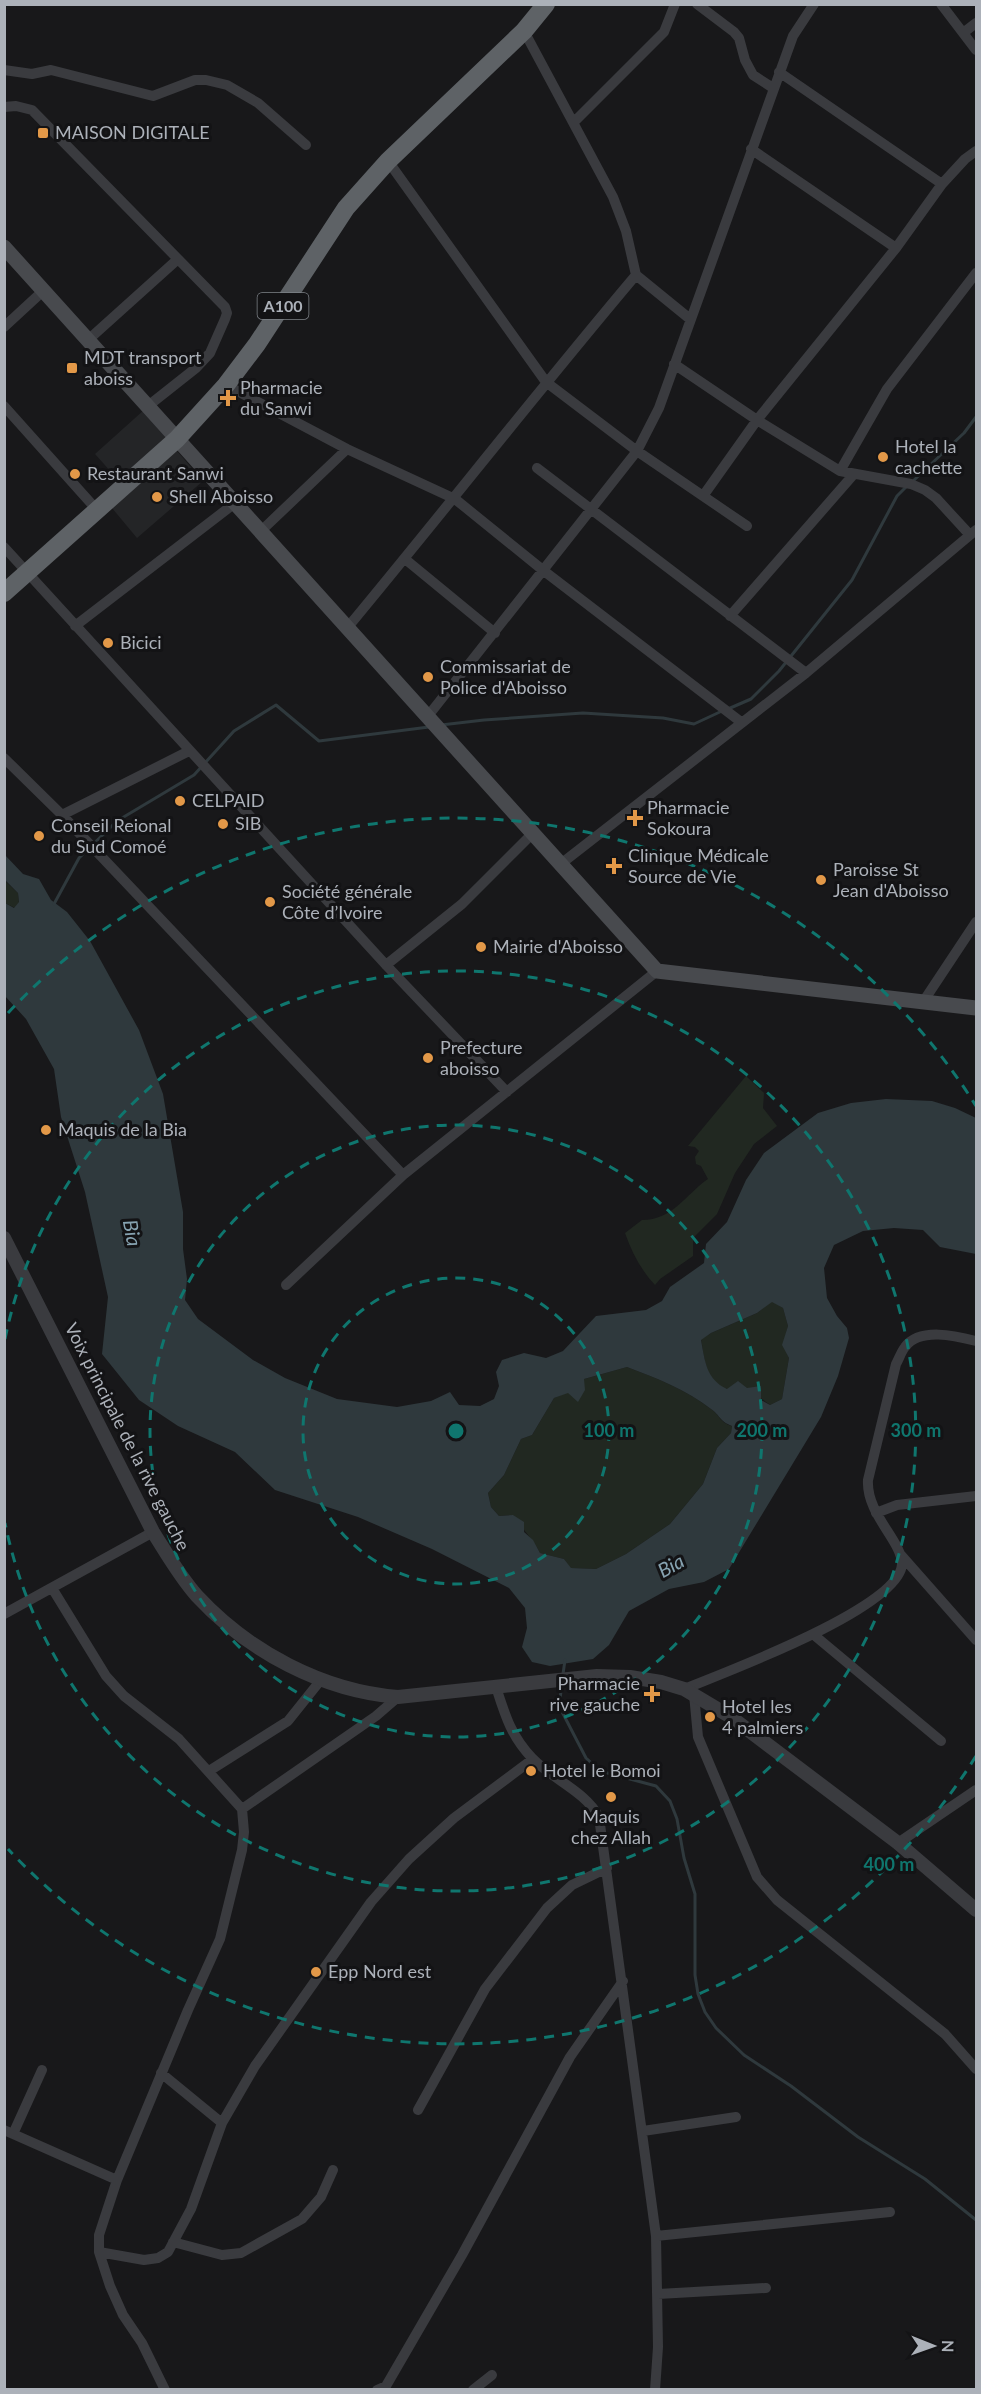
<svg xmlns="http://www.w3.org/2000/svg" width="981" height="2394" viewBox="0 0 981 2394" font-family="Lato,sans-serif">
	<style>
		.built { fill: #242527 }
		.green { fill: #212821 }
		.water { fill: #2f393d; fill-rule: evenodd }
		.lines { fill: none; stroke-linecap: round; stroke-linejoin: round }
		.stream { stroke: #2f393d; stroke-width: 3 }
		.minor { stroke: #3a3b3f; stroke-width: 10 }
		.tertiary { stroke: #3a3b3f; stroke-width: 14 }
		.secondary { stroke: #484a4e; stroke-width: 15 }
		.trunk { stroke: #5e6266; stroke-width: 18 }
		.ring { fill: none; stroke: #0f766e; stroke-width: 3; stroke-dasharray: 10 8 }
		.poi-dot { fill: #e29848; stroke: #131315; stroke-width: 2 }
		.labels { text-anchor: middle; stroke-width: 6; stroke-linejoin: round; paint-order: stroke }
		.shield { fill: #131315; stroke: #7e8288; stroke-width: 1.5 }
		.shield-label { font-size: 16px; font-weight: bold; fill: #acb1b9 }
		.poi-label { font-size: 18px; fill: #acb1b9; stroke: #131315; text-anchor: start }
		.street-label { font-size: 18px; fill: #acb1b9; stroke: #131315 }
		.water-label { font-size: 20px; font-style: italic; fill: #86a2b0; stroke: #131315 }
		.centre { fill: #0f766e; stroke: #131315; stroke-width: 3 }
		.ring-label { font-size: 18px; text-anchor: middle; font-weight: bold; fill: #0f766e; stroke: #131315; stroke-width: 6; stroke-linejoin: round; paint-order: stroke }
	</style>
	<rect width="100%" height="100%" fill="#18181a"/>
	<path class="built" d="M 144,410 L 170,439 L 121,483 L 95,454 Z
		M 177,451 L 203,481 L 137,538 L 112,508 Z"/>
	<path class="green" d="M 4,880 L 18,893 L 19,903 L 15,908 L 5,903 Z
		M 746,1076 L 764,1093 L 763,1108 L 777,1126 L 754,1144 L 735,1173 L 717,1214 L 693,1238 L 693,1256 L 660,1279 L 655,1285 C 641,1270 632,1253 625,1233 L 642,1220 C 673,1220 685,1195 708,1179 L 701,1166 L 696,1164 L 695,1157 L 699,1151 L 695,1147 L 688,1146 Z
		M 772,1301 L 783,1308 L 788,1326 L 783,1345 L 789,1358 L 782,1399 L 770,1405 L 747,1388 C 741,1388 733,1390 727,1389 C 706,1384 704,1357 701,1339 L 711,1333 L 757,1313 Z
		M 627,1367 C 656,1378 687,1390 711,1409 C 721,1416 719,1422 732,1426 L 731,1433 L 717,1448 L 703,1484 L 670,1524 L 626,1554 L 596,1569 L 570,1568 L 564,1559 L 540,1553 C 533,1539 522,1529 513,1515 L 499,1516 L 491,1507 L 488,1493 L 504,1475 L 521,1439 L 532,1435 L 554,1398 L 568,1392 L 584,1379 Z"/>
	<path class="water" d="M 5,855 L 23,874 L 39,879 L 51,900 L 67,912 L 90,941 L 139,1030 L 163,1094 L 183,1212 L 183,1249 L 187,1279 L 185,1300 L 198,1319 L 253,1360 L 285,1378 L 337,1399 L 397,1407 L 431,1401 L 450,1392 L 459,1405 L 480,1406 L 494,1399 L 499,1386 L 496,1372 L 502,1360 L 524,1353 L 546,1358 L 563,1351 L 596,1316 L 646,1310 L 662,1301 L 670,1287 L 704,1263 L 706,1244 L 727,1222 L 746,1180 L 764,1153 L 818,1113 L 851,1103 L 886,1099 L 932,1101 L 955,1108 L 976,1118 L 976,1254 L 940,1247 L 923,1230 L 894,1228 L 863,1231 L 834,1245 L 824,1268 L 827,1298 L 837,1316 L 847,1328 L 849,1338 L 838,1376 L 821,1417 L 729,1569 L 704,1582 L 669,1589 L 629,1611 L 609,1645 L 593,1659 L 550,1666 L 532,1662 L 522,1647 L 527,1628 L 525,1608 L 509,1588 L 432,1549 L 358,1517 L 275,1490 L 235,1452 L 178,1426 L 139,1400 L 102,1354 L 108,1297 L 85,1192 L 61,1117 L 54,1069 L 26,1019 L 5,996 L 5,903 L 14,908 L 19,902 L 18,893 L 5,880 ZM 772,1302 L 783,1308 L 788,1326 L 782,1345 L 789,1358 L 782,1399 L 770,1405 L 761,1400 L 761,1386 L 747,1388 L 738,1381 L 727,1389 C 706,1379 705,1361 701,1340 L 711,1333 L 757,1313 ZM 627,1367 C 656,1378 687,1390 711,1409 C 721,1416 719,1421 732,1426 L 731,1433 L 717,1448 L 703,1484 L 670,1524 L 626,1554 L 596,1569 L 571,1568 L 564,1559 L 540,1553 L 533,1540 L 524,1532 L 524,1522 L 513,1515 L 499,1516 L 491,1507 L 488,1493 L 504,1475 L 521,1439 L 532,1435 L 554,1398 L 568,1393 L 578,1402 L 585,1390 L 584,1379 Z"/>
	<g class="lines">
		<path class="stream" d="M 912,482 L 964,433 L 976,417
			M 728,709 L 751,699 L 779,671 L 852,580 L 897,496 L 907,486
			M 441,725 L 484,720 L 583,713 L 663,718 L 694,724 L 722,711
			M 54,904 L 79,858 L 117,821 L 194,775 L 234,731 L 276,705 L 319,741 L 429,727
			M 563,1674 L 565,1660
			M 562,1684 L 559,1706 L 586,1758 L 600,1771 L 656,1786 L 670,1801 L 677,1819 L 684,1858 L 695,1894 L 695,1975 L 698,1994 L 705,2012 L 716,2028 L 744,2055 L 791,2086 L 858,2137 L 925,2179 L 976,2220"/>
		<path class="minor" d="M 697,4 L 734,32 L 739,38 L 745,60 L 753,75 L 773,88
			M 941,4 L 976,50
			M 524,31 L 613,197 L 626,231 L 636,275 L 690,319
			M 963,33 L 976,23
			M 4,70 L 32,74 L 51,70 L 153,96 L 195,80 L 206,80 L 227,85 L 258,103 L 306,145
			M 779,72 L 942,184
			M 4,107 L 16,106 L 32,110 L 225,307 L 227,313 L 225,319 L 210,353 L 196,368 L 148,406
			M 574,122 L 664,32 L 675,4
			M 751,149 L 896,248
			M 388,161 L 546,382 L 637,451 L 747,526
			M 4,327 L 43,291
			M 88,340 L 178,259
			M 674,364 L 757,420 L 840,471 L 911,484 L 925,490 L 936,498 L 970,535
			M 226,385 L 347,449 L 455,499 L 544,571 L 741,722
			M 4,406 L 97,510
			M 537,468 L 806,673
			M 840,471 L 887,389 L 976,273
			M 703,496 L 757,420 L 896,248 L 942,184 L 965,159 L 976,151
			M 261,531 L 347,449
			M 4,547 L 386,965 L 507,1092
			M 405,559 L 495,633
			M 730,616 L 854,474
			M 75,626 L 235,503
			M 348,627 C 445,510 538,391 636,275
			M 428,716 L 637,451 L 659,408 L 793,36 L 814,4
			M 4,758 L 62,815 L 403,1175
			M 62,815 L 189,751
			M 562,863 L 806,673 L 976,530
			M 386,965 L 462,904 L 534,832
			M 923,1002 L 976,922
			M 286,1285 L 403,1175 L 657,971
			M 876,1513 L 897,1505 L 976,1496
			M 901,1555 L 976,1640
			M 52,1588 L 106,1676 L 124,1696 L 179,1739 L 242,1809 L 244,1832 L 242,1850 L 220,1939 L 188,2010 L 117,2180 L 99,2235 L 99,2252 L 110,2286 L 123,2315 L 142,2343 L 165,2390
			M 4,1614 L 153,1532
			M 814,1635 L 941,1741
			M 496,1687 C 505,1715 511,1736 532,1758 C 552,1779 585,1791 599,1817 L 656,2236 L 658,2347 L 655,2390
			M 684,1689 C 723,1673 900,1608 902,1564 C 902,1541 866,1514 868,1480 L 896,1364 C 899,1359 901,1352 905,1347 C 920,1327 956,1336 976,1341
			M 694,1694 L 698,1737 L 757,1877 L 777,1900 L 945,2034 L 976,2069
			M 209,1771 L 288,1721 L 320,1681
			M 242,1809 L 376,1716 L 398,1697
			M 898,1843 L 976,1790
			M 161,2073 L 222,2123
			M 418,2110 L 485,1989 L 547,1908 L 572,1885 L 607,1868
			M 4,2130 L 117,2180
			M 643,2131 L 736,2117
			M 13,2134 L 42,2070
			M 656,2236 L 890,2212
			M 173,2242 L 222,2255 L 241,2253 L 302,2219 L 321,2197 L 333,2170
			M 99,2252 L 144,2260 L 158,2258 L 168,2252 L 191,2209 L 222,2123 L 255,2066 L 371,1902 L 409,1859 L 454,1818 L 533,1759
			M 658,2294 L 766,2288
			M 377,2390 L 386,2386 L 462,2255 L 570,2057 L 623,1981
			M 473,2390 L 492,2375"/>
		<path class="tertiary" d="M 4,1238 L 153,1532 C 167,1554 180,1577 197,1596 C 249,1652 323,1691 398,1697 L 597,1676 L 630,1677 L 661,1682 L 684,1689 L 731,1717 L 898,1843 L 976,1910"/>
		<path class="secondary" d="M 4,247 L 657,971 L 976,1008"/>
		<path class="trunk" d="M 4,593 L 177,439 L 226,385 L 257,344 L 346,208 L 388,161 L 524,31 L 546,4"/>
	</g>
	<g class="ring">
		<circle cx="456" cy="1431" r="153"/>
		<circle cx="456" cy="1431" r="306"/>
		<path d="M5 1339A460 460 0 1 1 5 1523"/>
		<path d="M976 1756A613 613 0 0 1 8 1849M8 1013A613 613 0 0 1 976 1106"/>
	</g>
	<g class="poi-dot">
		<rect x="37" y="127" width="12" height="12" rx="3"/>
		<rect x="66" y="362" width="12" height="12" rx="3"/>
		<path d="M225 389h6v6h6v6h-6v6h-6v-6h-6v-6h6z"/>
		<circle cx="883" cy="457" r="6"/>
		<circle cx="75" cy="474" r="6"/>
		<circle cx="157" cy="497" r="6"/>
		<circle cx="108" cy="643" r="6"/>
		<circle cx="428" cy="677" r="6"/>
		<circle cx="180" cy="801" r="6"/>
		<path d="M632 809h6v6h6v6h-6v6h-6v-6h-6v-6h6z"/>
		<circle cx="223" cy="824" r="6"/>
		<circle cx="39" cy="836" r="6"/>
		<path d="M611 857h6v6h6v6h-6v6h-6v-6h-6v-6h6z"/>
		<circle cx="821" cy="880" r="6"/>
		<circle cx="270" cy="902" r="6"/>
		<circle cx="481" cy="947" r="6"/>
		<circle cx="428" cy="1058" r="6"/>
		<circle cx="46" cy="1130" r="6"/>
		<path d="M649 1685h6v6h6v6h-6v6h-6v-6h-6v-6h6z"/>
		<circle cx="710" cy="1717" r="6"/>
		<circle cx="531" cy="1771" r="6"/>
		<circle cx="611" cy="1797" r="6"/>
		<circle cx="316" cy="1972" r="6"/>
	</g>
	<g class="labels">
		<rect class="shield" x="257.5" y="293" width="51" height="26" rx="4.5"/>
		<g class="shield-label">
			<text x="283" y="312">A100</text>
		</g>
		<g class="poi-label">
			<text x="55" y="139">MAISON DIGITALE</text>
			<text x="84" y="364">MDT transport<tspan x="84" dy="21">aboiss</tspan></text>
			<text x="240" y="394">Pharmacie<tspan x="240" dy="21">du Sanwi</tspan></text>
			<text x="895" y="453">Hotel la<tspan x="895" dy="21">cachette</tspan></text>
			<text x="87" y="480">Restaurant Sanwi</text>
			<text x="169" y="503">Shell Aboisso</text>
			<text x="120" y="649">Bicici</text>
			<text x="440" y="673">Commissariat de<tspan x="440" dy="21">Police d'Aboisso</tspan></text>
			<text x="192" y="807">CELPAID</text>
			<text x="647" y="814">Pharmacie<tspan x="647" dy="21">Sokoura</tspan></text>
			<text x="235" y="830">SIB</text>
			<text x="51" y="832">Conseil Reional<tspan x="51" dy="21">du Sud Comoé</tspan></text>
			<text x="628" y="862">Clinique Médicale<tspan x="628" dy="21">Source de Vie</tspan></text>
			<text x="833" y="876">Paroisse St<tspan x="833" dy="21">Jean d'Aboisso</tspan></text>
			<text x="282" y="898">Société générale<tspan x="282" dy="21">Côte d’Ivoire</tspan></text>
			<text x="493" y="953">Mairie d'Aboisso</text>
			<text x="440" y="1054">Prefecture<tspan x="440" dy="21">aboisso</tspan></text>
			<text x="58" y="1136">Maquis de la Bia</text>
			<text x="640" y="1690" text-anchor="end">Pharmacie<tspan x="640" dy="21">rive gauche</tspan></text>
			<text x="722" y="1713">Hotel les<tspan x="722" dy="21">4 palmiers</tspan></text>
			<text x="543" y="1777">Hotel le Bomoi</text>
			<text x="611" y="1823" text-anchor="middle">Maquis<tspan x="611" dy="21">chez Allah</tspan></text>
			<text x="328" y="1978">Epp Nord est</text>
		</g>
		<g class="street-label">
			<text transform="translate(127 1437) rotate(63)" y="6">Voix principale de la rive gauche</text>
		</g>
		<g class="water-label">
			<text transform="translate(132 1233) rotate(80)" y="7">Bia</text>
			<text transform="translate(671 1566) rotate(-29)" y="7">Bia</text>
		</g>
	</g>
	<circle cx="456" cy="1431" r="9" class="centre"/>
	<g class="ring-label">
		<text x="609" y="1437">100 m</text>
		<text x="762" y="1437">200 m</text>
		<text x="916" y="1437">300 m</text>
		<text x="889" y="1871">400 m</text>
	</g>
	<rect width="981" height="2394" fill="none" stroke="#acb1b9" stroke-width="12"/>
	<g transform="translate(933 2346) rotate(91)" stroke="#131315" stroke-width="4.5" paint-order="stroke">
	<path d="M0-4.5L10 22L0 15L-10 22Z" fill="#acb1b9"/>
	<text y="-9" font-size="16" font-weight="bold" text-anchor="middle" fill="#acb1b9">N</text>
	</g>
</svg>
